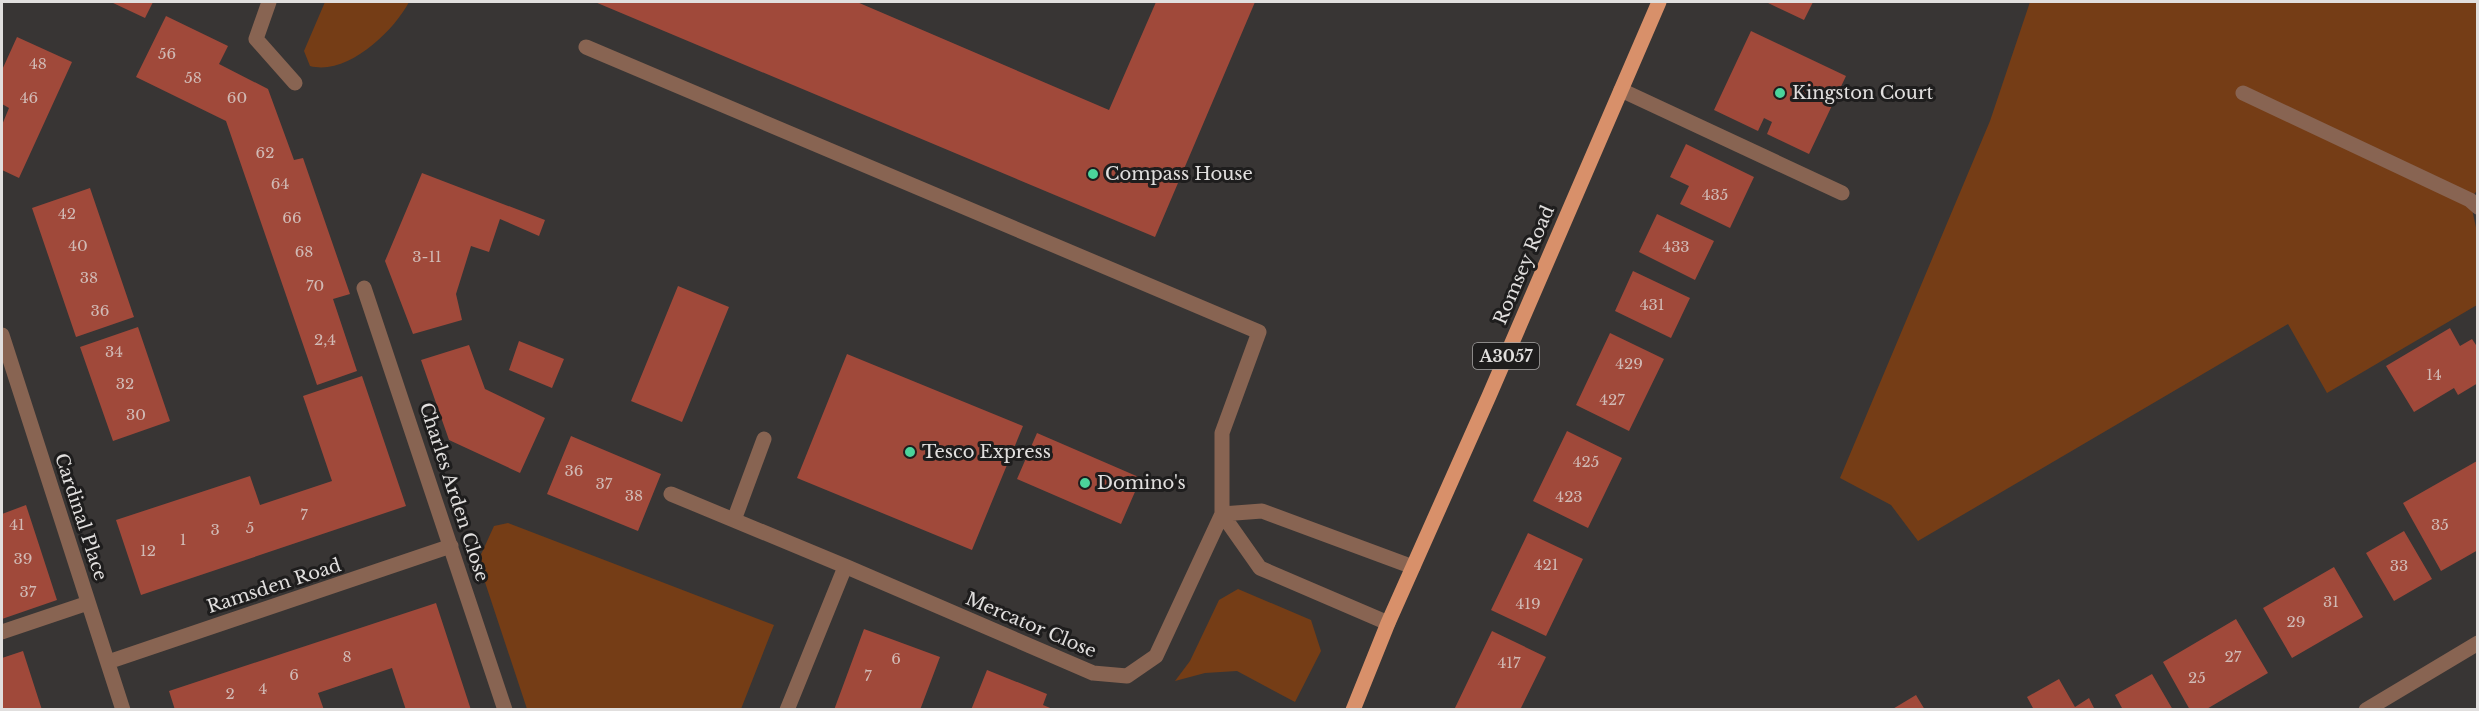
<svg xmlns="http://www.w3.org/2000/svg" width="2479" height="711" viewBox="0 0 2479 711" font-family="'Libre Baskerville',serif">
	<style>
		.green { fill: #753d16 }
		.building { fill: #a0493a }
		.lines { fill: none; stroke-linecap: round; stroke-linejoin: round }
		.minor { stroke: #886452; stroke-width: 15 }
		.major { stroke: #d8906a; stroke-width: 15 }
		.poi-dot { fill: #4bd49b; stroke: #1e1d1d; stroke-width: 2 }
		.labels { text-anchor: middle; stroke-width: 6; stroke-linejoin: round; paint-order: stroke }
		.number-label { font-size: 15px; fill: #d1bab5 }
		.shield { fill: #1e1d1d; stroke: #a6a5a4; stroke-width: 1.5 }
		.shield-label { font-size: 16px; font-weight: bold; fill: #e1dfde }
		.poi-label { font-size: 18px; fill: #e1dfde; stroke: #1e1d1d; text-anchor: start }
		.street-label { font-size: 18px; fill: #e1dfde; stroke: #1e1d1d }
	</style>
	<rect width="100%" height="100%" fill="#383534"/>
	<path class="green" d="M 325,2 L 409,2 C 393,32 347,76 310,66 L 304,51 Z
		M 2030,2 L 2477,2 L 2478,189 L 2470,200 L 2477,232 L 2477,305 L 2327,393 L 2288,324 L 1918,541 L 1891,505 L 1840,478 L 1990,121 Z
		M 508,523 L 774,625 L 741,709 L 527,709 L 478,561 L 494,526 Z
		M 1238,589 L 1311,620 L 1321,651 L 1295,702 L 1237,671 L 1205,673 L 1175,681 L 1190,661 L 1219,600 Z"/>
	<path class="building" d="M 111,2 L 153,2 L 145,18 Z
		M 595,2 L 857,2 L 1109,110 L 1156,2 L 1255,2 L 1155,237 Z
		M 1766,2 L 1813,2 L 1804,20 Z
		M 166,16 L 228,46 L 219,64 L 268,89 L 294,160 L 303,158 L 350,294 L 333,299 L 357,371 L 317,385 L 226,121 L 136,77 Z
		M 1751,31 L 1846,76 L 1809,154 L 1767,134 L 1772,122 L 1764,118 L 1758,131 L 1714,110 Z
		M 17,37 L 72,62 L 19,178 L 2,170 L 2,125 L 9,108 L 2,104 L 2,70 Z
		M 1686,144 L 1754,177 L 1730,228 L 1680,204 L 1689,186 L 1670,177 Z
		M 422,173 L 545,220 L 539,236 L 500,219 L 489,252 L 471,246 L 456,294 L 462,320 L 413,334 L 385,261 Z
		M 90,188 L 134,317 L 76,337 L 32,208 Z
		M 1657,214 L 1714,241 L 1695,280 L 1639,252 Z
		M 1633,271 L 1690,298 L 1671,338 L 1615,311 Z
		M 678,286 L 729,307 L 682,422 L 631,401 Z
		M 138,327 L 170,421 L 113,441 L 80,347 Z
		M 2450,328 L 2460,346 L 2472,339 L 2478,348 L 2478,383 L 2458,395 L 2454,388 L 2414,412 L 2386,366 Z
		M 1610,333 L 1664,359 L 1629,431 L 1576,405 Z
		M 519,341 L 564,359 L 552,388 L 509,370 Z
		M 469,345 L 485,389 L 545,418 L 520,473 L 449,440 L 421,360 Z
		M 847,354 L 1023,426 L 972,550 L 797,478 Z
		M 362,376 L 406,506 L 141,595 L 116,520 L 250,476 L 260,505 L 332,481 L 303,396 Z
		M 1567,431 L 1622,458 L 1588,528 L 1533,501 Z
		M 1037,433 L 1141,478 L 1121,524 L 1017,479 Z
		M 571,436 L 661,474 L 638,531 L 547,494 Z
		M 2477,461 L 2478,550 L 2441,571 L 2403,503 Z
		M 26,505 L 57,600 L 2,619 L 2,514 Z
		M 2404,531 L 2432,579 L 2394,601 L 2366,553 Z
		M 1528,533 L 1583,559 L 1546,636 L 1491,610 Z
		M 2334,567 L 2363,617 L 2292,658 L 2263,608 Z
		M 436,603 L 471,710 L 406,710 L 392,668 L 318,693 L 324,710 L 175,710 L 169,691 Z
		M 2236,619 L 2268,673 L 2205,710 L 2190,710 L 2163,662 Z
		M 864,629 L 940,657 L 920,710 L 834,710 Z
		M 1492,631 L 1546,657 L 1520,710 L 1454,710 Z
		M 23,651 L 42,710 L 2,710 L 2,658 Z
		M 987,670 L 1047,694 L 1043,705 L 1055,710 L 971,710 Z
		M 2152,674 L 2173,710 L 2123,710 L 2115,695 Z
		M 2059,679 L 2075,707 L 2089,698 L 2095,710 L 2034,710 L 2027,697 Z
		M 1916,695 L 1925,710 L 1891,710 Z"/>
	<g class="lines">
		<path class="minor" d="M 269,2 L 256,39 L 295,83
			M 586,47 L 1259,332 L 1222,433 L 1222,514 L 1260,568 L 1388,623
			M 1621,90 L 1842,193
			M 2243,93 L 2470,200 L 2478,207
			M 364,288 L 505,710
			M 2,335 L 123,710
			M 671,494 L 847,567 L 1093,673 L 1127,676 L 1156,656 L 1222,514
			M 1222,514 L 1262,511 L 1413,567
			M 734,520 L 764,439
			M 2,632 L 88,603
			M 108,662 L 451,546
			M 787,710 L 845,567
			M 2366,710 L 2478,643"/>
		<path class="major" d="M 1353,710 L 1388,623 L 1489,396 L 1659,2"/>
	</g>
	<g class="poi-dot">
		<circle cx="1780" cy="93" r="6"/>
		<circle cx="1093" cy="174" r="6"/>
		<circle cx="910" cy="452" r="6"/>
		<circle cx="1085" cy="483" r="6"/>
	</g>
	<g class="labels">
		<g class="number-label">
			<text x="167" y="59">56</text>
			<text x="38" y="69">48</text>
			<text x="193" y="83">58</text>
			<text x="29" y="103">46</text>
			<text x="237" y="103">60</text>
			<text x="265" y="158">62</text>
			<text x="280" y="189">64</text>
			<text x="1715" y="200">435</text>
			<text x="67" y="219">42</text>
			<text x="292" y="223">66</text>
			<text x="78" y="251">40</text>
			<text x="1676" y="252">433</text>
			<text x="304" y="257">68</text>
			<text x="427" y="262">3-11</text>
			<text x="89" y="283">38</text>
			<text x="315" y="291">70</text>
			<text x="1652" y="310">431</text>
			<text x="100" y="316">36</text>
			<text x="325" y="345">2,4</text>
			<text x="114" y="357">34</text>
			<text x="1629" y="369">429</text>
			<text x="2434" y="380">14</text>
			<text x="125" y="389">32</text>
			<text x="1612" y="405">427</text>
			<text x="136" y="420">30</text>
			<text x="1586" y="467">425</text>
			<text x="574" y="476">36</text>
			<text x="604" y="489">37</text>
			<text x="634" y="501">38</text>
			<text x="1569" y="502">423</text>
			<text x="304" y="520">7</text>
			<text x="17" y="530">41</text>
			<text x="2440" y="530">35</text>
			<text x="250" y="533">5</text>
			<text x="215" y="535">3</text>
			<text x="183" y="545">1</text>
			<text x="148" y="556">12</text>
			<text x="23" y="564">39</text>
			<text x="1546" y="570">421</text>
			<text x="2399" y="571">33</text>
			<text x="28" y="597">37</text>
			<text x="2331" y="607">31</text>
			<text x="1528" y="609">419</text>
			<text x="2296" y="627">29</text>
			<text x="347" y="662">8</text>
			<text x="2233" y="662">27</text>
			<text x="896" y="664">6</text>
			<text x="1509" y="668">417</text>
			<text x="294" y="680">6</text>
			<text x="868" y="681">7</text>
			<text x="2197" y="683">25</text>
			<text x="263" y="694">4</text>
			<text x="230" y="699">2</text>
		</g>
		<rect class="shield" x="1473" y="343" width="66" height="26" rx="4.5"/>
		<g class="shield-label">
			<text x="1506" y="362">A3057</text>
		</g>
		<g class="poi-label">
			<text x="1792" y="99">Kingston Court</text>
			<text x="1105" y="180">Compass House</text>
			<text x="922" y="458">Tesco Express</text>
			<text x="1097" y="489">Domino's</text>
		</g>
		<g class="street-label">
			<text transform="translate(1524 265) rotate(-67)" y="6">Romsey Road</text>
			<text transform="translate(454 492) rotate(72)" y="6">Charles Arden Close</text>
			<text transform="translate(81 517) rotate(72)" y="6">Cardinal Place</text>
			<text transform="translate(274 586) rotate(-18)" y="6">Ramsden Road</text>
			<text transform="translate(1031 625) rotate(23)" y="6">Mercator Close</text>
		</g>
	</g>
	<rect width="2479" height="711" fill="none" stroke="#e1dfde" stroke-width="6"/>
</svg>
